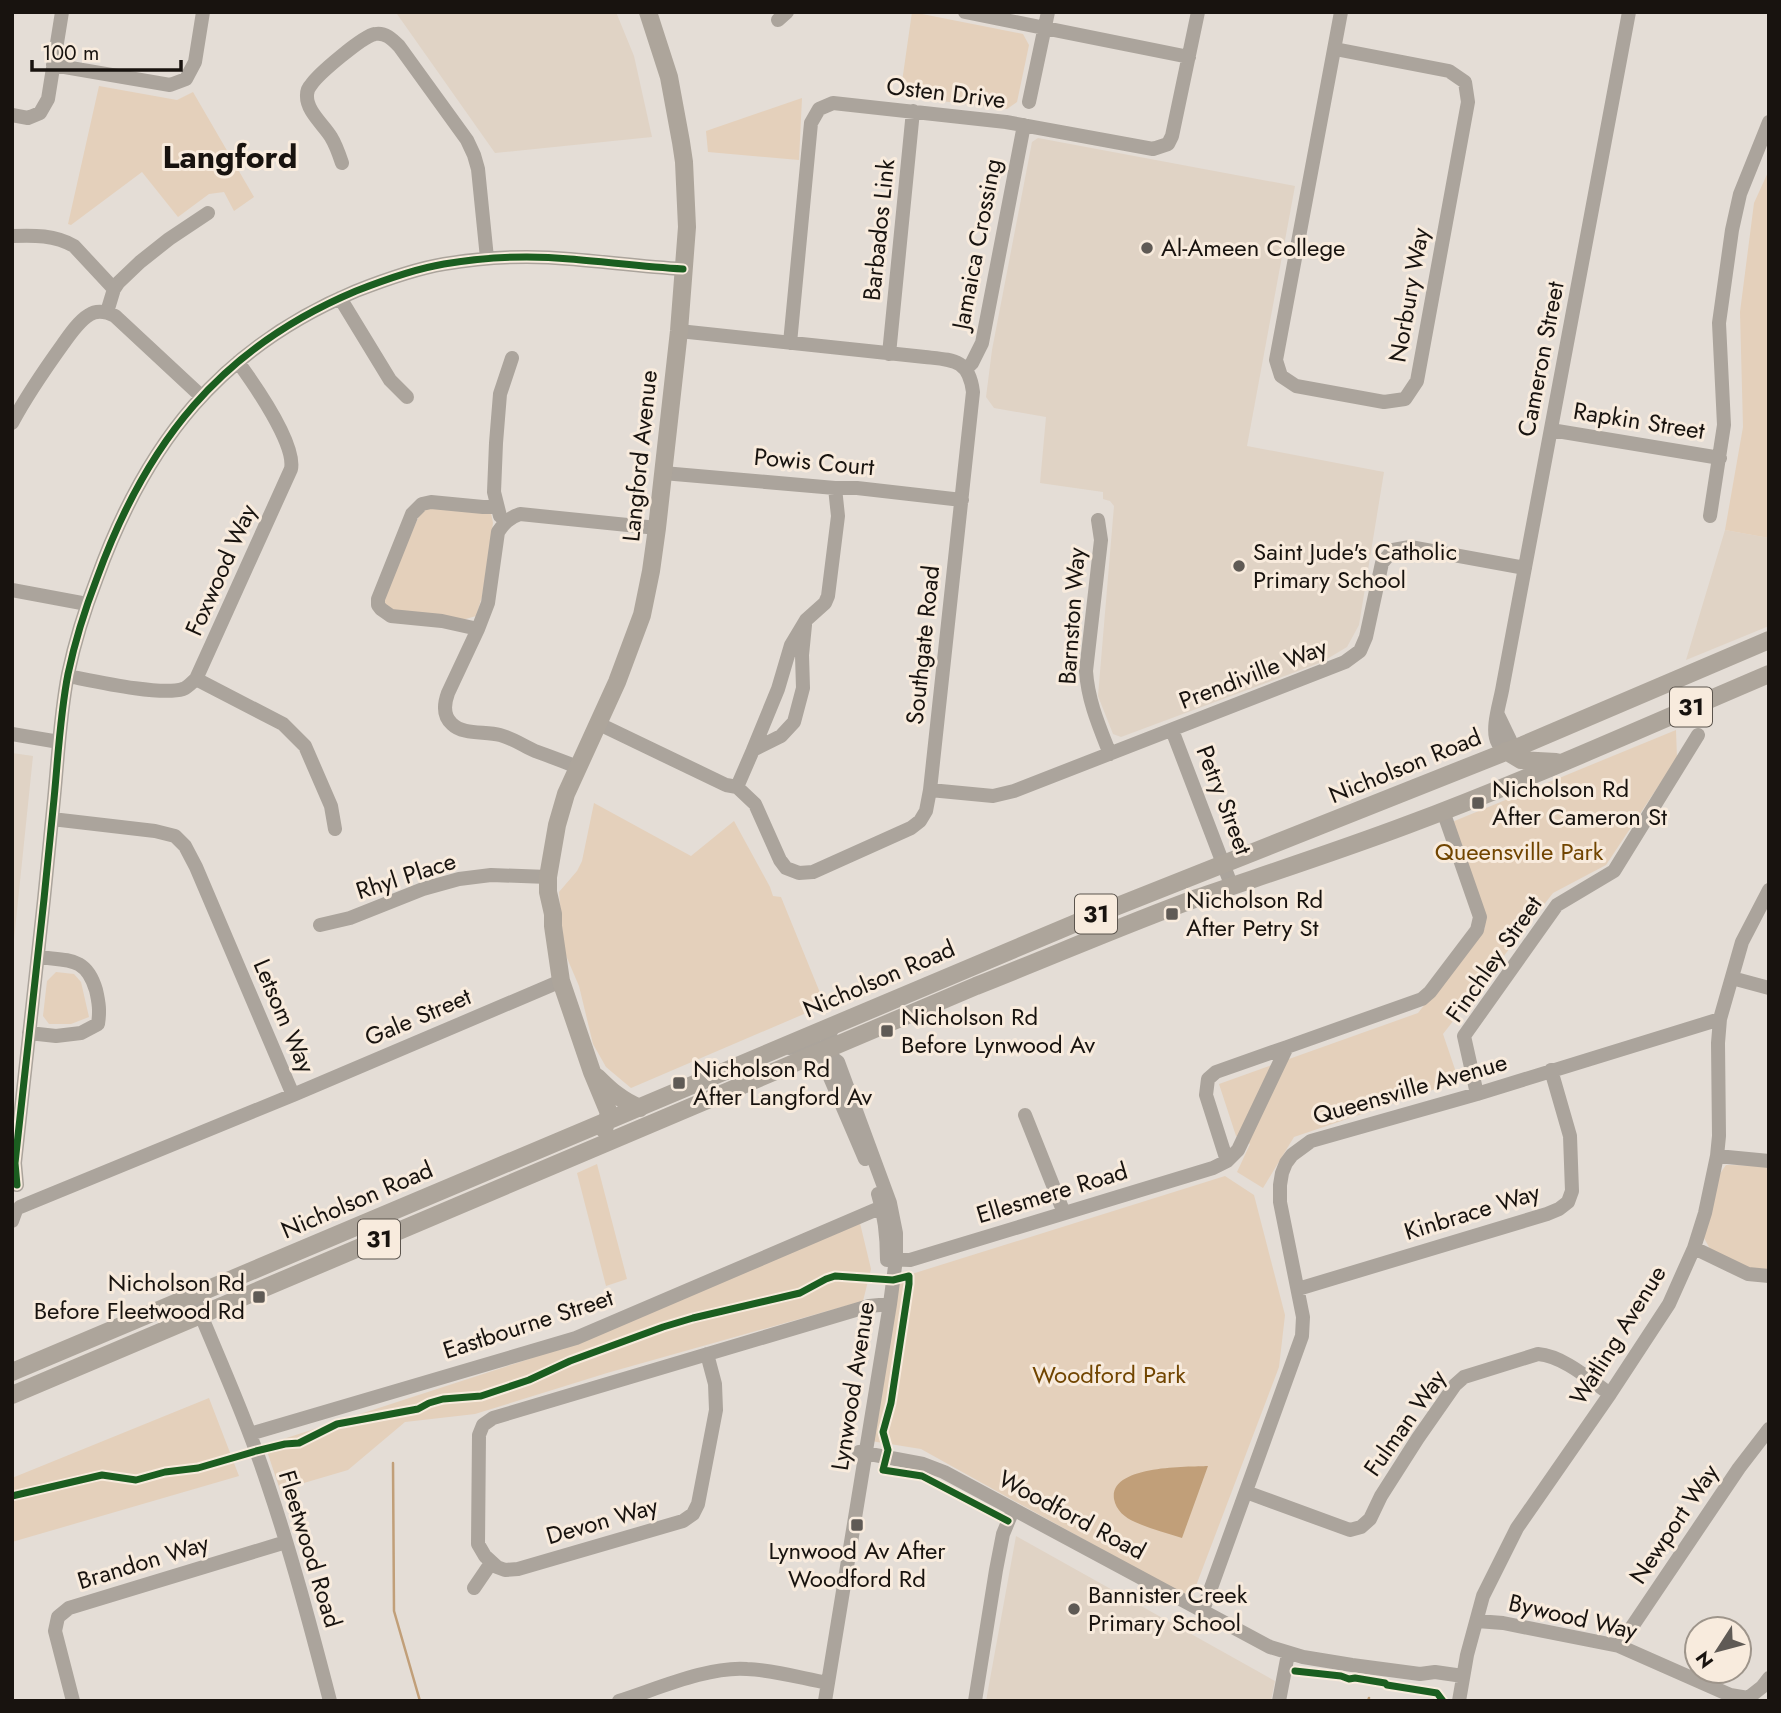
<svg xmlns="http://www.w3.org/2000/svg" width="1781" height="1713" viewBox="0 0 1781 1713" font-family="Jost,sans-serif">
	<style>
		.built { fill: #e0d3c5 }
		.green { fill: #e4d0bb }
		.water { fill: #c19f79 }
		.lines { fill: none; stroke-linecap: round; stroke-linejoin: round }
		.stream { stroke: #c19f79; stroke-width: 2.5 }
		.minor { stroke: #aba49c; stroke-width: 14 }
		.major { stroke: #ada59b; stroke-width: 18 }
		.cycleway-casing { stroke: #f8ebdd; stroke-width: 11 }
		.cycleway { stroke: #1b5e20; stroke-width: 7 }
		.poi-dot { fill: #5f5a55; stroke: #f8ebdd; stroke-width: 2.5 }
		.labels { text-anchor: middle; stroke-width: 6; stroke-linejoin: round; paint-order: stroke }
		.shield { fill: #f8ebdd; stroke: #5b544d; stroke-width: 2 }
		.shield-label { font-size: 23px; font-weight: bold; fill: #18130f }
		.street-label { font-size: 24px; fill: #18130f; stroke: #f8ebdd }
		.poi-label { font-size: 24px; fill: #18130f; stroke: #f8ebdd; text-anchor: start }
		.park-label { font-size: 24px; fill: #714500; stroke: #f8ebdd }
		.district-label { font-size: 32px; font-weight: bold; fill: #18130f; stroke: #f8ebdd }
	</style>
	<rect width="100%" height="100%" fill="#e4ddd6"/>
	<path class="built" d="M 400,12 L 616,12 L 634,56 L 652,137 L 495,153 L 397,14 Z
		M 1038,138 L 1295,186 L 1247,446 L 1384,472 L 1359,625 L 1347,647 L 1322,662 L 1121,737 L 1113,734 L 1098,696 L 1114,506 L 1110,501 L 1103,499 L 1103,492 L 1040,483 L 1046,417 L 994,408 L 986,397 L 992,350 L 1032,142 Z
		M 1725,530 L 1769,538 L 1769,626 L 1686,660 Z
		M 12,753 L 33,756 L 12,959 Z
		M 1016,1536 L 1275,1681 L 1271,1701 L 986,1701 Z"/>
	<path class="green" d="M 912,12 L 1023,34 L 1029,45 L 1017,102 L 1007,109 L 900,96 Z
		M 99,86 L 177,100 L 193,92 L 254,197 L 234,211 L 224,192 L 209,194 L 178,217 L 142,172 L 71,225 L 68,224 Z
		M 802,98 L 799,160 L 708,152 L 706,131 Z
		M 1769,170 L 1769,538 L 1725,530 L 1743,427 L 1740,312 L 1754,203 Z
		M 431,508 L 491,513 L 493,523 L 482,597 L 476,616 L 462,620 L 389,611 L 384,607 L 383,595 L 419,516 L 423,509 Z
		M 1676,730 L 1677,758 L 1606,865 L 1553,893 L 1443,1034 L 1459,1081 L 1294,1137 L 1263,1188 L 1237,1172 L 1250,1144 L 1236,1136 L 1219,1084 L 1418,1013 L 1485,928 L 1452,822 Z
		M 594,803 L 691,856 L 734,821 L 770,887 L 773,896 L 781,897 L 825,1005 L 631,1088 L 606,1067 L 593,1044 L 579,986 L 564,951 L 559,892 L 577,871 L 582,861 Z
		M 56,972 L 74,974 L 81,982 L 89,1017 L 71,1024 L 49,1024 L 43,1016 L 47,981 Z
		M 597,1164 L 627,1279 L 606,1286 L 577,1173 Z
		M 1726,1165 L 1769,1166 L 1769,1271 L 1750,1269 L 1710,1249 L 1704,1238 L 1719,1175 Z
		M 1225,1176 L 1254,1195 L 1285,1315 L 1279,1367 L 1191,1599 L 921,1449 L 871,1441 L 899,1278 Z
		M 859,1219 L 871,1269 L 863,1301 L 607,1373 L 475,1414 L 405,1422 L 348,1470 L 280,1490 L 265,1445 L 526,1360 L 614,1328 Z
		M 209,1398 L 239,1476 L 12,1542 L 12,1478 Z"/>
	<path class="water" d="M 1208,1466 L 1182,1538 C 1167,1533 1150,1529 1135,1522 C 1125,1518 1116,1510 1114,1499 C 1109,1465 1187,1467 1208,1466 Z"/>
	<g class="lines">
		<path class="stream" d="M 393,1463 L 394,1611 L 420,1701
			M 1368,1701 L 1369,1698"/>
		<path class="minor" d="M 965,12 L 1189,57
			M 778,20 L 787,12
			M 1335,49 L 1449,71 L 1465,82 L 1468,102 L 1417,381 L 1405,399 L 1384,402 L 1296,386 L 1281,376 L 1276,360 L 1341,12
			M 53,65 L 170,85 L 186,79 L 195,62 L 203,12
			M 1029,102 L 1048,12
			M 12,115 L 28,118 L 40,113 L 48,99 L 62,12
			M 342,163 C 339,154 336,145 331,137 C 324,125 306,111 307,95 C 307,91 308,88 311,85 C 318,74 363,36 375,34 C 385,32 392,39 399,46 L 467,140 L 474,155 L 478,169 L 487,258
			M 12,236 C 34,235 55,235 74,246 L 114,289
			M 340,298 L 390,380 L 407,397
			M 107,312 L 114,289 L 118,283 L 140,262 L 169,239 L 208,213
			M 790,343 L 811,123 L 819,109 L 833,103 L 1006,122 L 1153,149 L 1168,144 L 1172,136 L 1198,12
			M 889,354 L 913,111
			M 967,368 L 972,363 L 982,343 L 1024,125
			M 12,423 C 27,395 45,369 63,344 C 70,334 79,321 89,315 C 98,309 107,312 115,316 L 201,396
			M 1551,430 L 1720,458
			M 663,473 L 835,488 L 857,488 L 962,500
			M 500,516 L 494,492 L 496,443 L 500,394 L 512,358
			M 1710,516 L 1724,425 L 1719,323 L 1732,230 L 1740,194 L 1769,122
			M 1098,520 L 1101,540 L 1086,671 C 1088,701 1099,726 1110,754
			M 12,590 L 87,604
			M 478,629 L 442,621 L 391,616 L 381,609 L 378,605 L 378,599 L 412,514 L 422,504 L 431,502 L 483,507 L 497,507
			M 68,676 C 94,681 160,696 183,689 C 188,687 192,682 196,679 L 291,469 C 296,444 254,384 238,362
			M 196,679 L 283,724 L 305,746 L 331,806 L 335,829
			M 1498,715 L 1510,740 L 1506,751 C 1505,750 1499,744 1498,743 C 1490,730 1501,700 1503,685 L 1629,12
			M 597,723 L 726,785 L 737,787 L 755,804 L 780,860 L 786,868 L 799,873 L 813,872 L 911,828 L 920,821 L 926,811 L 930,790 L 973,392 C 969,359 953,360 925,357 L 679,331
			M 1172,730 L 1232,887
			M 12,734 L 59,742
			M 753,750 L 778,689 L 791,645 L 806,620 L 825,603 L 828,596 L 838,516 L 835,488
			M 577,767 C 563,761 549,756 535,751 C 524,746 512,738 500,735 C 485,731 463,735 452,724 C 443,716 444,704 448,693 L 478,629 L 488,603 L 498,532 C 504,523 509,518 520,514 L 657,528
			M 737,787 L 753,750 L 781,736 L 794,722 L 803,688 L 802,655 L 805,625
			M 930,790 L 993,796 L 1014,791 L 1345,662 L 1360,651 L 1366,637 L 1382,563 L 1393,550 L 1410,547 L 1525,568
			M 320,925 L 350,918 L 423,889 L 459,879 L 491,875 L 548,877
			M 1732,978 L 1769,988
			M 833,1026 L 824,1051 L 826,1068 L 865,1159
			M 29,1033 L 56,1036 L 81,1033 L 98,1024 C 100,1011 99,1003 96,990 C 86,956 68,961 38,957
			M 789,1048 L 816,1046 L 838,1062 L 890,1203 L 896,1233 L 896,1259 L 890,1304 L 825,1701
			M 1477,1094 L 1464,1036 L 1557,905 L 1614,871 L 1698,735
			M 293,1095 L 561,981
			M 1025,1115 L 1064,1213
			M 1717,1156 L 1769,1161
			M 1227,1161 L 1206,1095 L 1208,1079 L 1216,1072 L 1287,1047
			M 17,1185 L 15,1163 C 24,1075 35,987 44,899 C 47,866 51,832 54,799 C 58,758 60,715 68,674 C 75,641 85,609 97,578 C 146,443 220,348 356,291 C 384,280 414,269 444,264 C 486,257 528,255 570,259 C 608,262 645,267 683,269
			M 878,1194 C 885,1216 887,1238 887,1260
			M 20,1207 L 293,1095 L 196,867 L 185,846 L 175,836 L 155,831 L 52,819
			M 12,1221 L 16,1210
			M 1694,1248 L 1748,1274 L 1769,1276
			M 887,1259 L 910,1260 L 1213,1168 L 1227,1161 L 1238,1150 L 1287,1047 L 1422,999 L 1430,992 L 1477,930 L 1480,917 L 1443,811
			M 1298,1289 L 1547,1214 L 1559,1209 L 1568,1202 L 1572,1191 L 1570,1136 L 1551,1070
			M 193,1296 C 219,1359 247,1421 268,1485 C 292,1556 311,1628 330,1701
			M 707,1354 L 715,1384 L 716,1410 L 698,1504 L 693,1514 L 683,1521 L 518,1569 L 505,1570 L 497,1567 L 485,1556 L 478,1544 L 479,1435 L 483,1425 L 493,1418 L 869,1306 L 890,1304
			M 250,1434 L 576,1338 L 889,1204
			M 859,1452 L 923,1464 L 944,1472 L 1270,1647 L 1303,1657 L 1352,1665 L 1420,1674 L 1435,1672 L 1463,1676
			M 1246,1492 L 1350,1530 L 1361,1527 L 1370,1519 L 1381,1496 L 1418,1438 L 1455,1385 L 1464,1377 L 1538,1354 C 1563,1356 1589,1379 1610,1394
			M 474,1588 L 491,1563
			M 1203,1610 L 1302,1336 L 1303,1317 L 1280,1202 L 1280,1185 L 1282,1173 L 1286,1163 L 1292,1155 L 1311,1141 L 1477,1094 L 1720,1019
			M 1477,1621 L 1503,1623 L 1619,1646 L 1730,1695 L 1748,1698 L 1762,1687 L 1769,1678
			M 1619,1646 L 1739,1468 L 1769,1429
			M 73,1701 L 55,1631 L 58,1617 L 69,1608 L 286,1542
			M 619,1701 C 657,1689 708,1666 747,1669 C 773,1670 801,1678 828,1683
			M 975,1701 L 996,1570 L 1003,1534 L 1013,1510
			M 1279,1701 L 1288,1654
			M 1459,1701 L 1467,1655 L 1483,1596 L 1517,1528 L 1610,1394 L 1669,1304 L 1694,1248 L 1705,1213 L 1717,1156 L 1719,1136 L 1718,1043 L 1720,1019 L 1742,942 L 1769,890"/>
		<path class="major" d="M 1506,751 L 1521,760 L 1556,762
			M 597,1077 C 610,1090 622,1101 640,1108
			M 604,1129 L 609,1113 L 592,1072 L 561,981 L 553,926 L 553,914 L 548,892 L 548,877 L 557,825 L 566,794 L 617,682 L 642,615 L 651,571 L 657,528 L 679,331 L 687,227 L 684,162 L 681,142 L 669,77 L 648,12
			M 12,1372 L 1095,915 L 1523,745 L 1769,640
			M 12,1395 L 976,986 C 1050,957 1123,925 1197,898 C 1267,874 1338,851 1407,825 C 1530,779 1649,725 1769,674"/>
		<defs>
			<path id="cycleway" d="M 17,1185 L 15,1163 C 24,1075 35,987 44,899 C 47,866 51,832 54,799 C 58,758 60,715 68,674 C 75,641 85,609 97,578 C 146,443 220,348 356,291 C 384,280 414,269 444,264 C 486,257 528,255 570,259 C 608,262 645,267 683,269
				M 12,1496 L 102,1475 L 136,1480 L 165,1472 L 198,1468 L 256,1451 L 285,1444 L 299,1443 L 337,1424 L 418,1409 L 429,1403 L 443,1399 L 481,1396 L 529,1380 L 570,1361 L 663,1327 L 693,1318 L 800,1293 L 826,1279 L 835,1276 L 893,1280 L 909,1276 L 909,1284 L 891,1403 L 883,1432 L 888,1450 L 883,1470 L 922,1476 L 1008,1521
				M 1295,1671 L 1341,1676 L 1349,1679 L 1355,1678 L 1385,1683 L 1387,1685 L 1437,1693 L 1443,1701"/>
		</defs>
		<use href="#cycleway" class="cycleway-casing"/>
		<use href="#cycleway" class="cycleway"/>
	</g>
	<g class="poi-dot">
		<circle cx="1147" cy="248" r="7"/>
		<circle cx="1239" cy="566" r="7"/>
		<rect x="1471" y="796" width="14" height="14" rx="3.5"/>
		<rect x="1165" y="907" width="14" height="14" rx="3.5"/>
		<rect x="880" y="1024" width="14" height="14" rx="3.5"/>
		<rect x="672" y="1076" width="14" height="14" rx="3.5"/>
		<rect x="252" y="1290" width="14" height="14" rx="3.5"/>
		<rect x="850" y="1518" width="14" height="14" rx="3.5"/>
		<circle cx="1074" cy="1609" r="7"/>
	</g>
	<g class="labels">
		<g class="shield">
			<rect x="1670" y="687.5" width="42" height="39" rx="5"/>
			<rect x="1075" y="894.5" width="42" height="39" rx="5"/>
			<rect x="358" y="1219.5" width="42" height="39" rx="5"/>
		</g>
		<g class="shield-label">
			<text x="1691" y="715">31</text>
			<text x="1096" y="922">31</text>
			<text x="379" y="1247">31</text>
		</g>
		<g class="street-label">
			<text transform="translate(946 93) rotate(7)" y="8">Osten Drive</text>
			<text transform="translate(879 230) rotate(-84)" y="8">Barbados Link</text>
			<text transform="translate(977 244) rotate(-79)" y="8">Jamaica Crossing</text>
			<text transform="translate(1409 295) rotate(-80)" y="8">Norbury Way</text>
			<text transform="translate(1541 359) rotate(-79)" y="8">Cameron Street</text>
			<text transform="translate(1639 421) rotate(9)" y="8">Rapkin Street</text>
			<text transform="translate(640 456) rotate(-84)" y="8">Langford Avenue</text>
			<text transform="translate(814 462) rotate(5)" y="8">Powis Court</text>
			<text transform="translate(221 570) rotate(-66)" y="8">Foxwood Way</text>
			<text transform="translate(1072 616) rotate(-86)" y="8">Barnston Way</text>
			<text transform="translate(923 645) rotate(-84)" y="8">Southgate Road</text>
			<text transform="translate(1253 674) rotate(-21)" y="8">Prendiville Way</text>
			<text transform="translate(1405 766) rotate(-22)" y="8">Nicholson Road</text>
			<text transform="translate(1224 800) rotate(69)" y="8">Petry Street</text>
			<text transform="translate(406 876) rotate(-18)" y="8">Rhyl Place</text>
			<text transform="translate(1494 959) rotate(-55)" y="8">Finchley Street</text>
			<text transform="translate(879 979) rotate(-23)" y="8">Nicholson Road</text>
			<text transform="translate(284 1016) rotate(67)" y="8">Letsom Way</text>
			<text transform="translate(418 1017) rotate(-23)" y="8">Gale Street</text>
			<text transform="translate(1410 1089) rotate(-16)" y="8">Queensville Avenue</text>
			<text transform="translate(1052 1193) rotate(-17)" y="8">Ellesmere Road</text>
			<text transform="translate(357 1200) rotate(-23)" y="8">Nicholson Road</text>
			<text transform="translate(1472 1212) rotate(-17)" y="8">Kinbrace Way</text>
			<text transform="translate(528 1324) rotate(-18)" y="8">Eastbourne Street</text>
			<text transform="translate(1618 1335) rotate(-58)" y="8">Watling Avenue</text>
			<text transform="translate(853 1386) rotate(-81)" y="8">Lynwood Avenue</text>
			<text transform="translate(1405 1423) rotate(-55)" y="8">Fulman Way</text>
			<text transform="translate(1072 1515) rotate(28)" y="8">Woodford Road</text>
			<text transform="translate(602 1521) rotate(-16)" y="8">Devon Way</text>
			<text transform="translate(1674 1524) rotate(-56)" y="8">Newport Way</text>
			<text transform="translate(310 1549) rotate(73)" y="8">Fleetwood Road</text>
			<text transform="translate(143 1562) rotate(-17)" y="8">Brandon Way</text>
			<text transform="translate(1573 1617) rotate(13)" y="8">Bywood Way</text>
		</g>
		<g class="poi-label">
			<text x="1161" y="256">Al-Ameen College</text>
			<text x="1253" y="560">Saint Jude's Catholic<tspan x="1253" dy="28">Primary School</tspan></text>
			<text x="1492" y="797">Nicholson Rd<tspan x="1492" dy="28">After Cameron St</tspan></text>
			<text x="1186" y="908">Nicholson Rd<tspan x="1186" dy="28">After Petry St</tspan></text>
			<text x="901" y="1025">Nicholson Rd<tspan x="901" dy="28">Before Lynwood Av</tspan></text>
			<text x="693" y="1077">Nicholson Rd<tspan x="693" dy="28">After Langford Av</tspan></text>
			<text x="245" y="1291" text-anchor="end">Nicholson Rd<tspan x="245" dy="28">Before Fleetwood Rd</tspan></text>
			<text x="857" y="1559" text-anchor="middle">Lynwood Av After<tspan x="857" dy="28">Woodford Rd</tspan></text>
			<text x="1088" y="1603">Bannister Creek<tspan x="1088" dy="28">Primary School</tspan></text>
		</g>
		<g class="park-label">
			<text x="1519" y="860">Queensville Park</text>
			<text x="1109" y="1383">Woodford Park</text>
		</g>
		<g class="district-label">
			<text x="230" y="168">Langford</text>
		</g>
	</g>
	<rect width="1781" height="1713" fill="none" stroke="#18130f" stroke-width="28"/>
	<g transform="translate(1718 1650) rotate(234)"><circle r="33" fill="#f8ebdd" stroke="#9e958b" stroke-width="2"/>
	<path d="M0-5L12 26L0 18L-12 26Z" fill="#5f5a55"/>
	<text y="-10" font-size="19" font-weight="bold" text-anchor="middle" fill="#18130f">N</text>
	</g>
	<path d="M32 60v10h149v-10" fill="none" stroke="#18130f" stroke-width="3.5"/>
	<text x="42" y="60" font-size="21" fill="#18130f" stroke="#f8ebdd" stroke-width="5" paint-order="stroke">100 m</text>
</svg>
